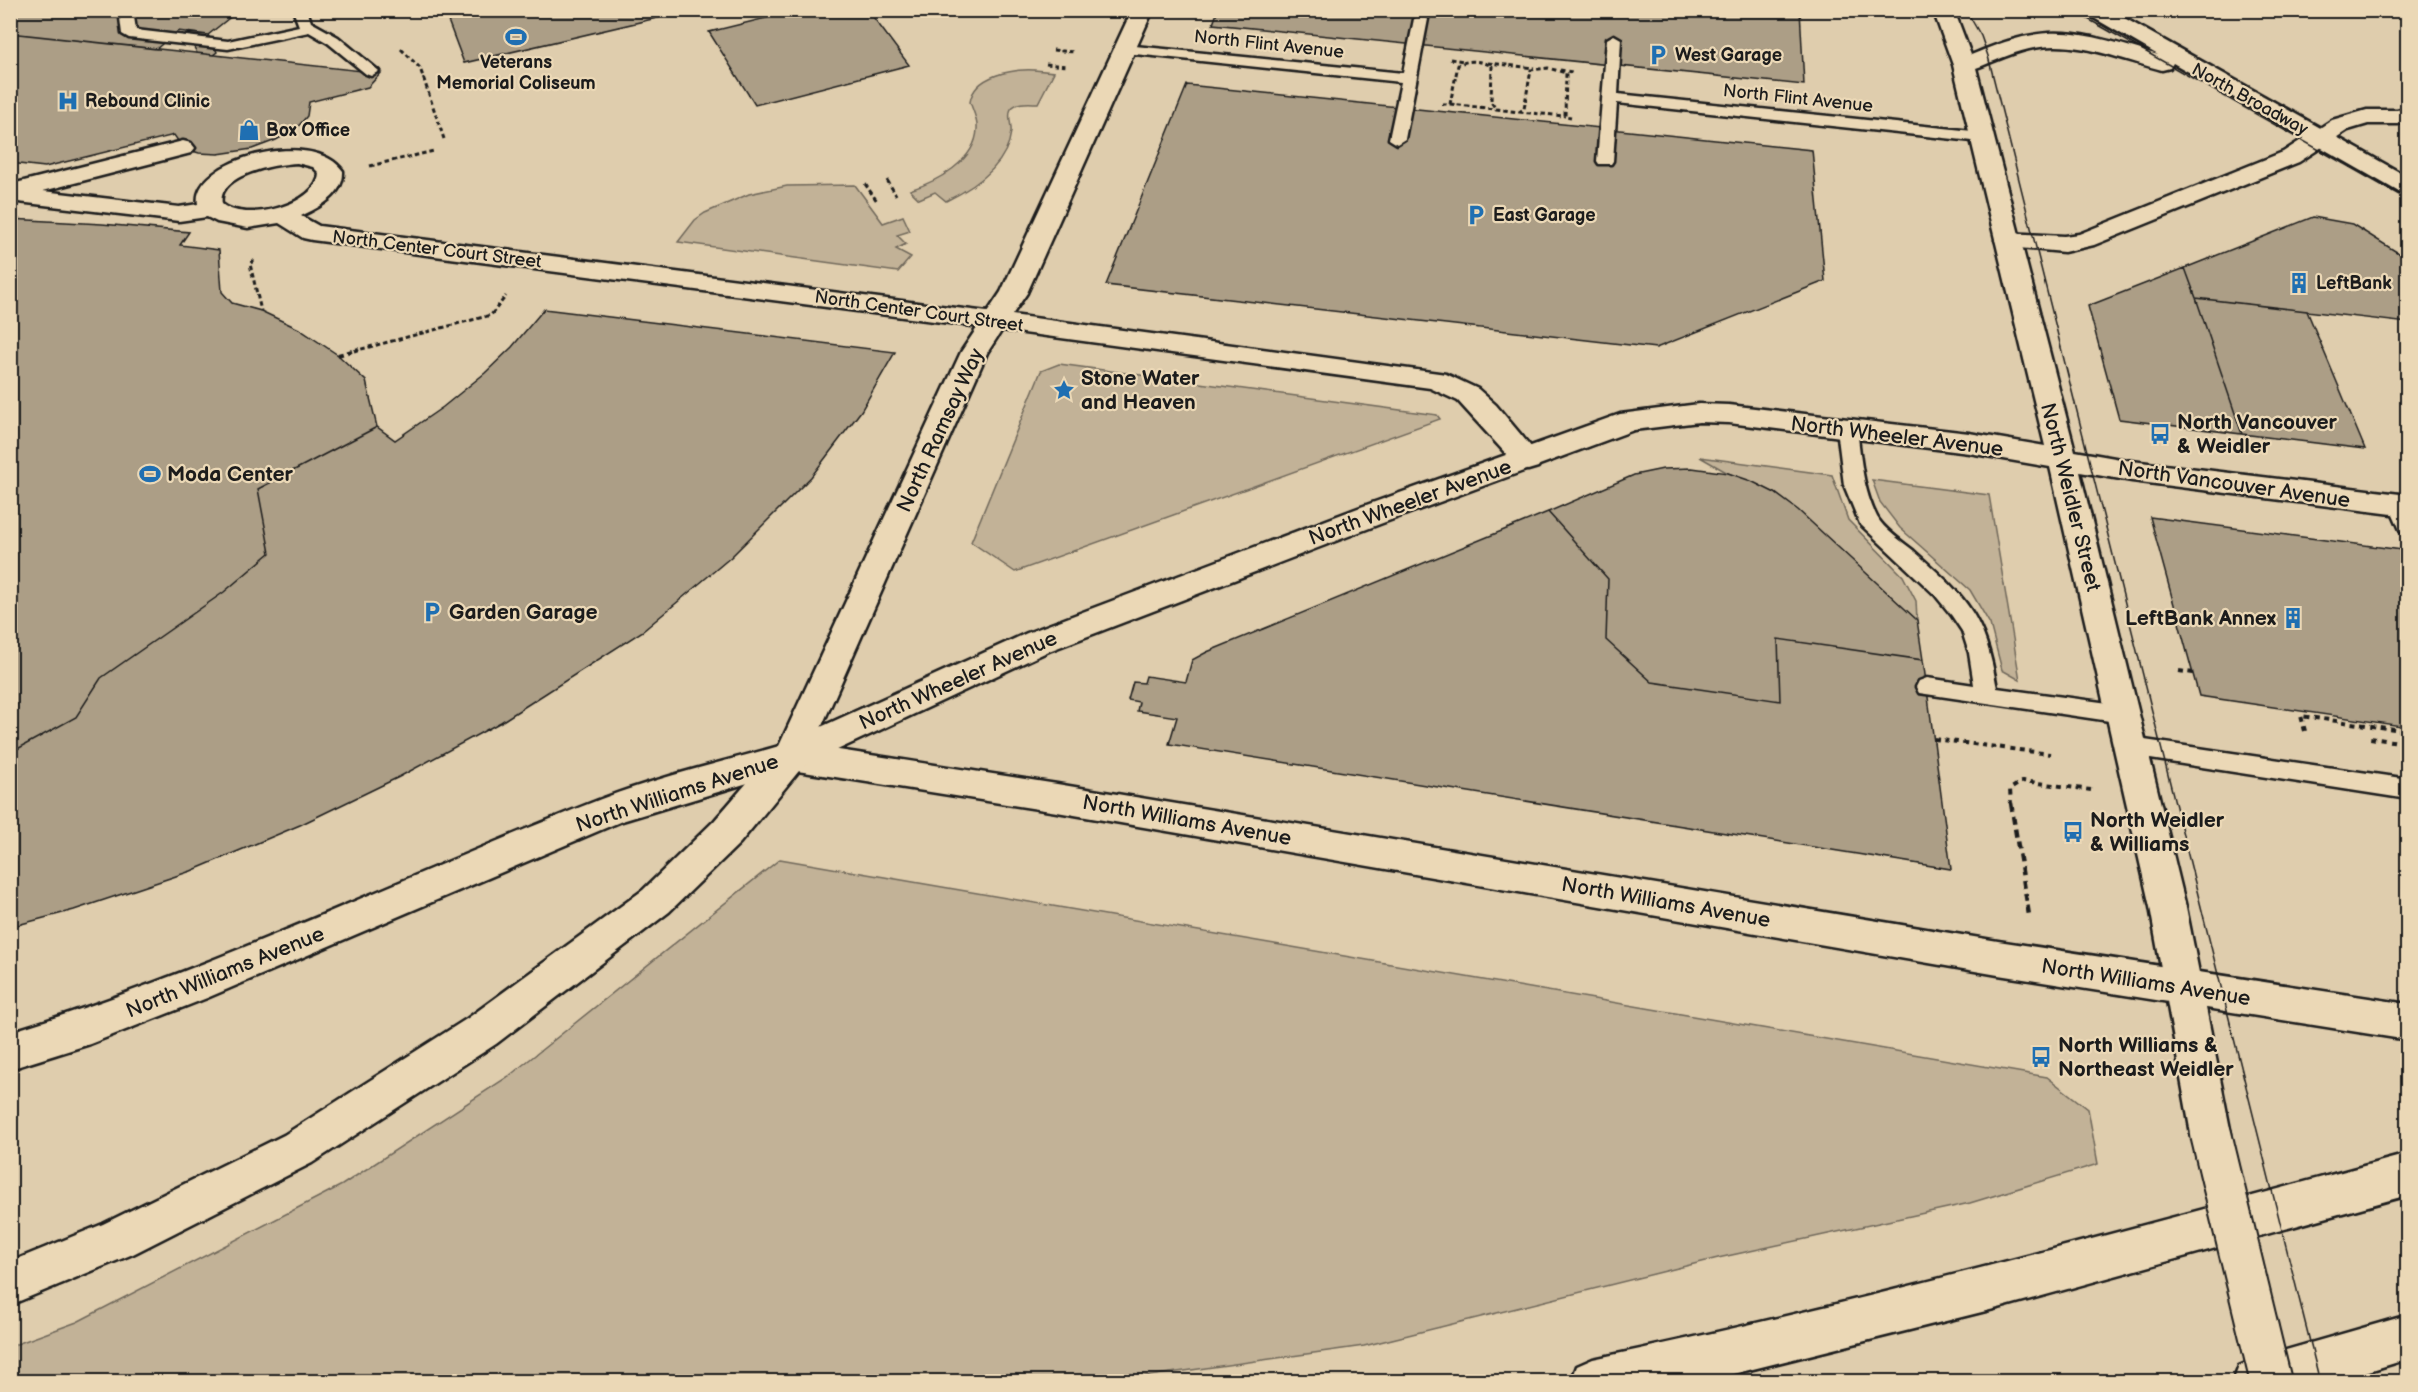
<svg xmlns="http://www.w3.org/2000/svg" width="2418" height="1392" viewBox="0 0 2418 1392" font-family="'Balsamiq Sans',sans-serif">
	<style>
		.green { fill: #c2b297; stroke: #6f675a; stroke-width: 1.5 }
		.building { fill: #ac9e86; stroke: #1c1c1c; stroke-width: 1.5 }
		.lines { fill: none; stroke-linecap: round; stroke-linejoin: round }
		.lane-casing { stroke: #1c1c1c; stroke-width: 5 }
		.street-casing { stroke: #1c1c1c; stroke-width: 5 }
		.secondary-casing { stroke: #1c1c1c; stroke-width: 5 }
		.primary-casing { stroke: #1c1c1c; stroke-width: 5 }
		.highway-casing { stroke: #1c1c1c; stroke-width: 5 }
		.path-far2 { stroke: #1c1c1c; stroke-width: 3; stroke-dasharray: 4.5 3; stroke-linecap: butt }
		.path-far1 { stroke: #1c1c1c; stroke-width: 4; stroke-dasharray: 5 4.5; stroke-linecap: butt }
		.path { stroke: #1c1c1c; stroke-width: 4.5; stroke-dasharray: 8 5; stroke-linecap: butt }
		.lane { fill: #ebd8b6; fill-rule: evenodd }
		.street { fill: #ebd8b6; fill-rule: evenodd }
		.secondary { fill: #ebd8b6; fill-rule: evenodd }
		.primary { fill: #ebd8b6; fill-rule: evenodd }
		.highway { fill: #ebd8b6; fill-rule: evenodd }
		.tram { stroke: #1c1c1c; stroke-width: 1.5 }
		.primary-bridge-casing { stroke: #1c1c1c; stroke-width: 44; stroke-linecap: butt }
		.primary-bridge { stroke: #ebd8b6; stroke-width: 40 }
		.labels { text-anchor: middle; stroke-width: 4.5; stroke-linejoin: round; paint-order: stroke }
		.far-street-label { font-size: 18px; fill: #1c1c1c; stroke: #ebd8b6 }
		.far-poi-label { font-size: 18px; font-weight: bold; fill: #1c1c1c; stroke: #ebd8b6; text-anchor: start }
		.poi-label { font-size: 21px; font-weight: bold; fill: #1c1c1c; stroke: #ebd8b6; text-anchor: start }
		.street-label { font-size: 21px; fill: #1c1c1c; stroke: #ebd8b6 }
	</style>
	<rect width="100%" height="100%" fill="#dfcdad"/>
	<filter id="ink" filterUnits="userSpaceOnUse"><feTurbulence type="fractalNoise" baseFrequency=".0167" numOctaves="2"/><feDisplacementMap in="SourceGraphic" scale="12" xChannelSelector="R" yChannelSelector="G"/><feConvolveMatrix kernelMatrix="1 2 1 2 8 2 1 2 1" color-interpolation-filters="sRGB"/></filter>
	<g filter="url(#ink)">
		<path class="green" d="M 1034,70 L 1054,72 L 1038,103 C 1029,103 1017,101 1011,109 C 1007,115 1012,125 1011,132 C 1007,166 973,188 946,201 L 935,192 L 919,199 L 910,190 C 936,182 976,161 977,129 C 978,120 973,111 970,102 C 974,75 1013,69 1034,70 Z
			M 855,185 L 883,223 L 903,216 L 910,231 L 897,235 L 906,244 L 896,249 L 911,257 L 898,272 L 678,242 L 695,220 L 705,213 L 749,194 L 787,186 Z
			M 1059,364 L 1437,415 L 1440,419 L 1015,572 L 971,542 L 1041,371 Z
			M 1700,457 L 1832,475 L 1848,520 L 1903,576 L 1916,601 L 1917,620 L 1798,511 L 1775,493 L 1728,473 Z
			M 1872,480 L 1989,495 L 2020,680 L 2002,670 L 1990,624 L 1970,590 L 1900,528 L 1880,502 Z
			M 780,859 L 2047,1077 L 2088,1109 L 2098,1164 L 1970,1203 L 1718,1258 L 1364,1346 L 1113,1381 L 11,1381 L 11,1346 L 77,1322 L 342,1185 L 509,1076 Z"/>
		<path class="building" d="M 10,10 L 239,10 L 208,35 L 178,31 L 156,49 L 10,33 Z
			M 444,10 L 691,10 L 464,63 Z
			M 799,10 L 868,10 L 909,65 L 755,105 L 709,32 Z
			M 1218,10 L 1800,10 L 1804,85 L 1213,24 Z
			M 10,33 L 381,73 L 368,87 L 309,102 L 307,116 L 296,129 L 276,140 L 252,149 L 218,154 L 199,153 L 183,148 L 174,135 L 45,167 L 10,163 Z
			M 187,33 L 208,35 L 217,52 L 213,55 L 197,53 Z
			M 1187,85 L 1812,150 L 1825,281 L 1656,348 L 1106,285 Z
			M 2313,217 L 2352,224 L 2408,259 L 2408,323 L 2196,298 L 2185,268 Z
			M 10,219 L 102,224 L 189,232 L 180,245 L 219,250 L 222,292 L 232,303 L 261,311 L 299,329 L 338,355 L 366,381 L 377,427 L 258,489 L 270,553 L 224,592 L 101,678 L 76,717 L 10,753 Z
			M 2185,268 L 2196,298 L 2242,434 L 2119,419 L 2088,306 Z
			M 2196,298 L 2307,311 L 2365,449 L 2242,434 Z
			M 544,309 L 895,352 L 861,411 L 811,477 L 731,557 L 643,631 L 501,722 L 399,777 L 300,825 L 191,871 L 74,910 L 10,927 L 10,753 L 76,717 L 101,678 L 224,592 L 270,553 L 258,489 L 377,427 L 395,440 L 443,407 L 485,373 L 512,347 Z
			M 1692,468 L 1728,473 L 1751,481 L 1775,493 L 1798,510 L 1917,620 L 1923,660 L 1778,639 L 1780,701 L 1652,682 L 1606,640 L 1608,579 L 1548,512 L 1634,475 L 1663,469 Z
			M 1548,512 L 1608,579 L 1606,640 L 1652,682 L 1780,701 L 1778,639 L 1923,660 L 1951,869 L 1169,744 L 1177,717 L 1137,711 L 1139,702 L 1128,700 L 1133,682 L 1144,683 L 1146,676 L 1186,682 L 1192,660 L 1207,652 Z
			M 2150,517 L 2402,550 L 2408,563 L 2408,727 L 2199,696 Z"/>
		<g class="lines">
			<defs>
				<path id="lane" d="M 119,10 L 133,10 L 136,30 L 228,41 L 299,26 L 293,10 L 307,10 L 311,22 L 338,37 L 379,71 L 371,76 L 366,74 L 328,43 L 309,32 L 228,49 L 129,38 L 122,34 Z
					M 1421,15 L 1428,19 L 1405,139 L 1397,144 L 1389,139 L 1401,82 L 1125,53 L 1118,49 L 1125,45 L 1403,73 L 1414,19 Z
					M 1614,35 L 1621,39 L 1618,94 L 1982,132 L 1990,137 L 1982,142 L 1617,103 L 1613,161 L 1611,164 L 1599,164 L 1597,161 L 1607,39 Z
					M 1847,422 L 1854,424 L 1857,429 C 1861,460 1863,490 1877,517 C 1884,530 1903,542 1914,551 C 1967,598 1985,616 1997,688 L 2123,705 L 2131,708 L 2134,714 L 2131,720 L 2123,723 L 1919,693 L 1916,687 L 1919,681 L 1927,678 L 1974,685 L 1969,653 L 1962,631 L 1952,616 L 1935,595 L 1860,524 L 1844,485 L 1837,429 L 1840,424 Z
					M 2399,498 L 2408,502 L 2408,534 L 2401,532 L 2389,505 L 2392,500 Z
					M 2131,738 L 2408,779 L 2408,799 L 2131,756 L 2123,754 L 2119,747 L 2123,740 Z"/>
				<path id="street" d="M 2408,107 L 2408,121 L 2398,124 L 2368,124 L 2348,130 L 2299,162 L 2094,245 L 2064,252 L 2007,247 L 1998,245 L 1995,240 L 1998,235 L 2007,233 L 2064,236 L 2079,234 L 2283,152 L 2332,120 L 2367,110 L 2397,110 Z
					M 183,141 L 191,143 L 195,148 L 191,153 L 43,191 L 179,207 L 198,204 C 190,160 313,127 343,171 C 344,195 320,207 301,216 L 319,226 L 995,313 L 1004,315 L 1008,321 L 1004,327 L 995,329 L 312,240 L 303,238 L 279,223 L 248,228 L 217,222 L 207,217 L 179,221 L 10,201 L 10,187 L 14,187 L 16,183 ZM 297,163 L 313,167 L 319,173 C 319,204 245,224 222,204 C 216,174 277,164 297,163 Z"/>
				<path id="secondary" d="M 1132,10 L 1153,10 L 1027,293 L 1012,315 L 1446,374 L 1478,389 L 1496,405 L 1542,460 L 1538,467 L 1528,470 L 1518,467 L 1458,401 L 1430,388 L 1002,330 L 987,353 L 813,746 L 1057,784 L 1998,941 L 2408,1004 L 2408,1040 L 1998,975 L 1057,812 L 791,770 L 622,821 L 207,998 L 90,1044 L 10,1069 L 10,1032 C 213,970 403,876 601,799 C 658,777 720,763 779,746 L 961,352 L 1001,292 Z"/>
				<path id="primary" d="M 1933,10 L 1954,10 L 1971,55 C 1995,45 2021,35 2048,33 C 2085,31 2122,45 2158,55 L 2087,14 L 2084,10 L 2110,10 L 2408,177 L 2408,194 L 2399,192 L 2173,63 L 2170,68 L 2162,70 C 2119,59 2074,38 2029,49 C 2011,53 1993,62 1976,68 L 2075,451 L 2132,461 L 2408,495 L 2408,516 L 2132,481 L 2080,472 L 2186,907 L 2231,1134 L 2225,1148 L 2211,1154 L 2197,1148 L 2191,1134 L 2150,907 L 2050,467 L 1969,453 L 1729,423 L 1699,422 L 1634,430 L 1380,524 L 1049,651 L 803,766 L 791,770 L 779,766 L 774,756 L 779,746 L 1027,633 L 1358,508 L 1620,414 L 1699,404 L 1729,405 L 1969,433 L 2045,446 L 1953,65 Z"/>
				<path id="highway" d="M 791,742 L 803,746 L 808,756 L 803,766 L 740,843 L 669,912 L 496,1044 L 312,1163 L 133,1254 L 10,1305 L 10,1262 L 103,1224 L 284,1135 L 468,1018 L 643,890 L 714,821 L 779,746 Z
					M 2408,1154 L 2408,1195 L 2002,1307 L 1701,1382 L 1571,1382 L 1577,1366 L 1593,1359 C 1867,1302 2137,1227 2408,1154 Z
					M 2408,1315 L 2408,1359 L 2333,1382 L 2233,1382 L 2239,1366 L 2255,1359 Z"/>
			</defs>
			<use href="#lane" class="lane-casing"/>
			<use href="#street" class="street-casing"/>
			<use href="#secondary" class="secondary-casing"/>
			<use href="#primary" class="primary-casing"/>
			<use href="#highway" class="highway-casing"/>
			<path class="path-far2" d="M 401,49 L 420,68 L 444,139
				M 1053,50 L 1074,52
				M 1450,59 L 1464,61
				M 1488,63 L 1534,68
				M 1046,64 L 1067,66
				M 1560,70 L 1572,72
				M 1442,104 L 1450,104 L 1458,65 C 1469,59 1481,61 1492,66 L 1491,102 L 1496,109 L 1519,112 L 1524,109 L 1531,70 L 1548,68 L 1566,73 L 1565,116 L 1571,117
				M 1450,104 L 1495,109
				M 1519,112 L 1565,116
				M 370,166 L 434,151
				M 887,180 L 896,195
				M 865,184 L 877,201
				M 254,260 L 250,264 L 261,311
				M 354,351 L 491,315 L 506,296"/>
			<path class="path-far1" d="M 338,355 L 359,349
				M 2179,671 L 2193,673
				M 2305,731 L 2301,716 L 2401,730 L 2406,743 L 2370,738 L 2371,742
				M 1934,739 L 2050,754
				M 2011,805 L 2010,789 L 2023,781 L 2091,790"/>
			<path class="path" d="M 2011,803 L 2029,915"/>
			<use href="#lane" class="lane"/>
			<use href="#street" class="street"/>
			<use href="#secondary" class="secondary"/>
			<use href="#primary" class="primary"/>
			<use href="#highway" class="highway"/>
			<path class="tram" d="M 1966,10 L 1981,36 L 1988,56 L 2320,1382
				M 2072,10 L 2408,200"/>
			<defs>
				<path id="primary-bridge" d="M 2211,1134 L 2271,1382"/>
			</defs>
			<use href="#primary-bridge" class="primary-bridge-casing"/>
			<use href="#primary-bridge" class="primary-bridge"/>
		</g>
	</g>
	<defs>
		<symbol id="stadium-bare" viewBox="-9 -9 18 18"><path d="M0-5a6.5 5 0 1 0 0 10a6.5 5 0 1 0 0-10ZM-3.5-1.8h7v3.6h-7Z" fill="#1f6fb2" stroke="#ebd8b6" stroke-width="2.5" paint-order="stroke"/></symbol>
		<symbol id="parking-bare" viewBox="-9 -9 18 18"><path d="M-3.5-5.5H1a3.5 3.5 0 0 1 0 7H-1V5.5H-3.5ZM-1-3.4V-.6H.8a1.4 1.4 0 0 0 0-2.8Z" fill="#1f6fb2" stroke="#ebd8b6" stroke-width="2.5" paint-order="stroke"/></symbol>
		<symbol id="hospital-bare" viewBox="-9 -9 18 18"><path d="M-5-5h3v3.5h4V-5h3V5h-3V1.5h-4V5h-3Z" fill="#1f6fb2" stroke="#ebd8b6" stroke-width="2.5" paint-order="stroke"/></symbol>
		<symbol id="shop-bare" viewBox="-9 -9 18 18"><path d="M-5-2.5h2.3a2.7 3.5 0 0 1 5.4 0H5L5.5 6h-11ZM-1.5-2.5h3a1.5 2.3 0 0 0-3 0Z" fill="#1f6fb2" stroke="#ebd8b6" stroke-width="2.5" paint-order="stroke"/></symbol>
		<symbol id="building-bare" viewBox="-9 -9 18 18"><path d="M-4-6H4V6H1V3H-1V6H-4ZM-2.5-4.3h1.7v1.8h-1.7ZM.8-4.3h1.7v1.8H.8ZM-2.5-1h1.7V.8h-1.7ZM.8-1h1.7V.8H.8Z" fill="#1f6fb2" stroke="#ebd8b6" stroke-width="2.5" paint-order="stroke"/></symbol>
		<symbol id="sight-bare" viewBox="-9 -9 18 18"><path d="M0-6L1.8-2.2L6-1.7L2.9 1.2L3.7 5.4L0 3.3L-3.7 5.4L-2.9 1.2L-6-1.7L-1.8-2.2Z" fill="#1f6fb2" stroke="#ebd8b6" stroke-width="2.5" paint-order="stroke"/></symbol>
		<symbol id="bus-bare" viewBox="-9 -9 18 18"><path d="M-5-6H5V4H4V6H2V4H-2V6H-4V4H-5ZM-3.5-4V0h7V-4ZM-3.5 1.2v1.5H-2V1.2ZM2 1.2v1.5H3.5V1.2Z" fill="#1f6fb2" stroke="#ebd8b6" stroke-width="2.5" paint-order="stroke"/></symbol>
	</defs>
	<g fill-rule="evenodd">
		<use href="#stadium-bare" x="501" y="22" width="30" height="30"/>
		<use href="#parking-bare" x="1643" y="40" width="30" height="30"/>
		<use href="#hospital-bare" x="53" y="86" width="30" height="30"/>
		<use href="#shop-bare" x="234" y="115" width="30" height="30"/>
		<use href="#parking-bare" x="1461" y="200" width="30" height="30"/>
		<use href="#building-bare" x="2284" y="268" width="30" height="30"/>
		<use href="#sight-bare" x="1049" y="375" width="30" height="30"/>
		<use href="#bus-bare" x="2145" y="419" width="30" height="30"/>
		<use href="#stadium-bare" x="135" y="459" width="30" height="30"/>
		<use href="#parking-bare" x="417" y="597" width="30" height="30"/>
		<use href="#building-bare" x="2278" y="603" width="30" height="30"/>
		<use href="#bus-bare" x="2058" y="817" width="30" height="30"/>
		<use href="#bus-bare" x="2026" y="1042" width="30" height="30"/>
	</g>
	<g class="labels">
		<g class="far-street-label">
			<text transform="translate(1269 44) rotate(6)" y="6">North Flint Avenue</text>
			<text transform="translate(1798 98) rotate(6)" y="6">North Flint Avenue</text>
			<text transform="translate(2250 99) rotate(29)" y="6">North Broadway</text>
			<text transform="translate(437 249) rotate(7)" y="6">North Center Court Street</text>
			<text transform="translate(919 311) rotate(8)" y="6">North Center Court Street</text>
		</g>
		<g class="far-poi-label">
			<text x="1675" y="61">West Garage</text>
			<text x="516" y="68" text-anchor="middle">Veterans<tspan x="516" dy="21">Memorial Coliseum</tspan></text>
			<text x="85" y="107">Rebound Clinic</text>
			<text x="266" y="136">Box Office</text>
			<text x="1493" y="221">East Garage</text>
			<text x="2316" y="289">LeftBank</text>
		</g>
		<g class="poi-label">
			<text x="1081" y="385">Stone Water<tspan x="1081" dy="24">and Heaven</tspan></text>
			<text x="2177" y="429">North Vancouver<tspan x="2177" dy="24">&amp; Weidler</tspan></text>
			<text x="167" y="481">Moda Center</text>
			<text x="449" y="619">Garden Garage</text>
			<text x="2276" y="625" text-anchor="end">LeftBank Annex</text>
			<text x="2090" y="827">North Weidler<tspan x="2090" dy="24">&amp; Williams</tspan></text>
			<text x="2058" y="1052">North Williams &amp;<tspan x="2058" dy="24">Northeast Weidler</tspan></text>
		</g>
		<g class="street-label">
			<text transform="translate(940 430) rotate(-65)" y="7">North Ramsay Way</text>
			<text transform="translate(1897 436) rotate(7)" y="7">North Wheeler Avenue</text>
			<text transform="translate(2234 484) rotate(8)" y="7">North Vancouver Avenue</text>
			<text transform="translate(2071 497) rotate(76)" y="7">North Weidler Street</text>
			<text transform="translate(1410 502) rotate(-20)" y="7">North Wheeler Avenue</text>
			<text transform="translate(958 680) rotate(-24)" y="7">North Wheeler Avenue</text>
			<text transform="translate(677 793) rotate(-18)" y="7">North Williams Avenue</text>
			<text transform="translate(1187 820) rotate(10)" y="7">North Williams Avenue</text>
			<text transform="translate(1666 902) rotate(10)" y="7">North Williams Avenue</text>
			<text transform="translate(225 972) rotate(-22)" y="7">North Williams Avenue</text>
			<text transform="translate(2146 982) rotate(9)" y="7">North Williams Avenue</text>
		</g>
	</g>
	<rect width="2418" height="1392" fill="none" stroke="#ebd8b6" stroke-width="36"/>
	<rect x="18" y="18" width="2382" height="1356" fill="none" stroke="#1c1c1c" stroke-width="2" filter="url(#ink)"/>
</svg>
